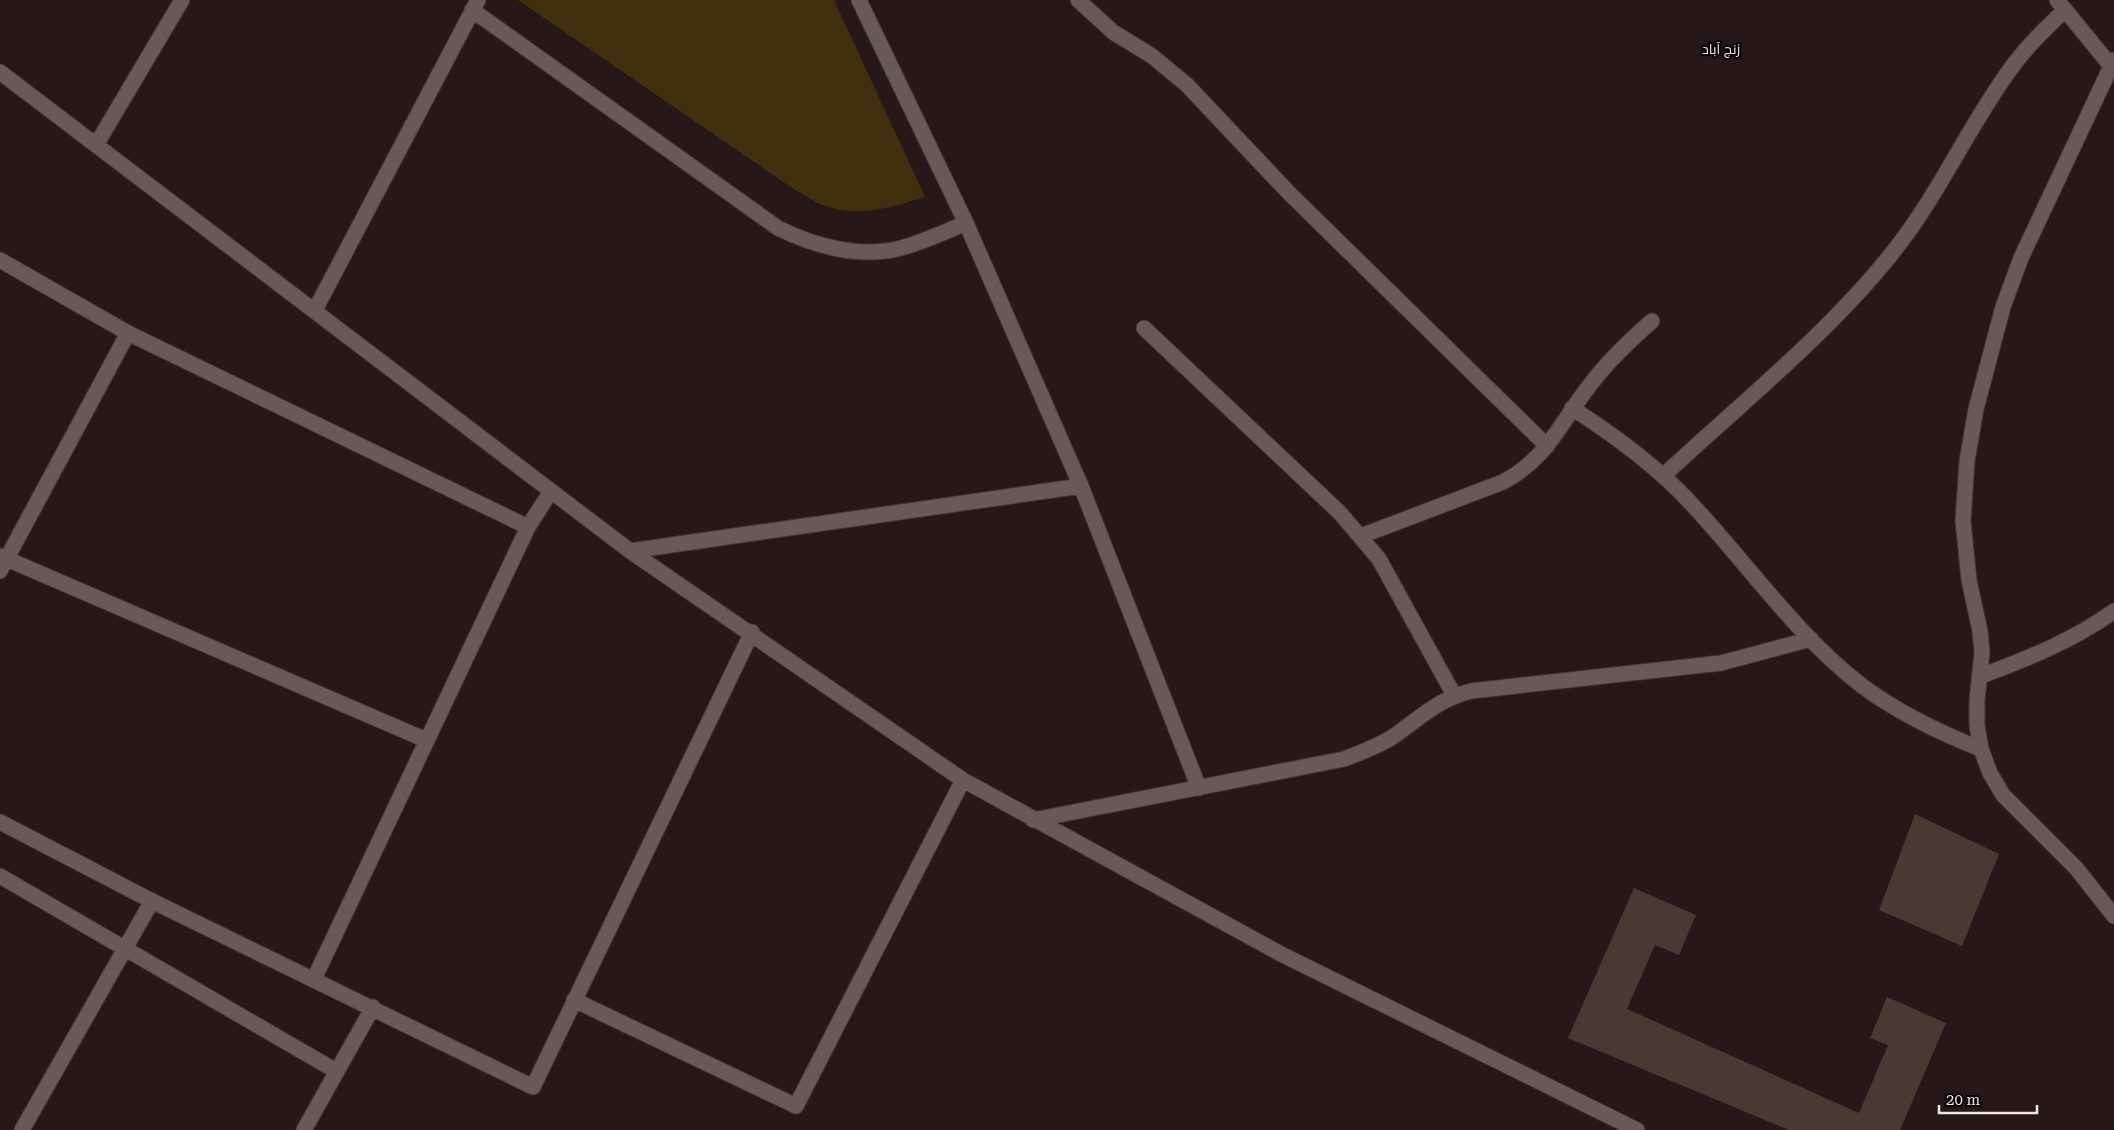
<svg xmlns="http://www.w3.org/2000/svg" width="2114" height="1130" viewBox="0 0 2114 1130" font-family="'Roboto Serif',Cairo,serif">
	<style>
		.green { fill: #422f0d }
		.building { fill: #483a33 }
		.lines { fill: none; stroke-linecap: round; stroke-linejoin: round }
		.minor-casing { stroke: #403536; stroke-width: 17 }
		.minor { stroke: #6a5859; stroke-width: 15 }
		.labels { text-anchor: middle; stroke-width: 4.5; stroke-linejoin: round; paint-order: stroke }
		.neighbourhood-label { font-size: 14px; fill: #f0e5e5; stroke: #0a0505 }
	</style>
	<rect width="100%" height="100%" fill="#261718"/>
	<path class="green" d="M 518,0 L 834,0 L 925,197 C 892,207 860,218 826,206 C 815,203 805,195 795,190 Z"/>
	<path class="building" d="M 1915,814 L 1999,854 L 1962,946 L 1879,910 Z
		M 1634,888 L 1696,915 L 1679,955 L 1655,945 L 1627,1009 L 1859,1113 L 1888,1045 L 1870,1038 L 1887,997 L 1946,1023 L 1900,1130 L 1789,1130 L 1568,1038 Z"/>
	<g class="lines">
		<defs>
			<path id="minor" d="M 859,0 L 966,223 L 1081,486 L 1199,788
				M 1078,0 L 1113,32 L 1152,56 L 1187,85 L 1289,193 L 1547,446
				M 2057,0 L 2111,66
				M 472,10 L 778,228 C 814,246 860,259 901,248 C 923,242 945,232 966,223
				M 2114,60 L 2021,258 L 2003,307 L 1976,409 L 1967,461 L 1963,521 L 1969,580 L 1980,631 L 1982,653 L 1977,700 L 1977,725 L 1981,749 L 1990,773 L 2003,795 L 2076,868 L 2114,916
				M 0,72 L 630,551 L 963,780 L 1281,954 L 1637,1130
				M 96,145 L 182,0
				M 0,260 L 128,333 L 528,527
				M 315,310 L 478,0
				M 1144,328 L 1340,513 L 1379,559 L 1454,695
				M 1572,408 C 1618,438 1662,470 1698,511 C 1751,569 1799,637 1861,685 C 1898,713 1938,732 1981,749
				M 1663,476 C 1739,405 1829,333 1893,252 C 1938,196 1967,129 2009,71 C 2025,48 2045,29 2065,10
				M 1361,536 L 1503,482 C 1548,458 1560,423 1590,385 C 1608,361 1629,341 1652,321
				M 630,551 L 1081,486
				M 0,556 L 426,740
				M 0,571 L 128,333
				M 1981,676 C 2027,659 2074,640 2114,611
				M 1033,820 L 1344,759 C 1360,753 1376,747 1391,738 C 1421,718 1434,701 1471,691 L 1721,663 L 1811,639
				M 0,822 L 152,901 L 533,1087 L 752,632
				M 0,876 L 336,1071
				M 314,979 L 528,527 L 551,491
				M 574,1000 L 796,1106 L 963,780
				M 22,1130 L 152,901
				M 304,1130 L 373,1007"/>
		</defs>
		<use href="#minor" class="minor-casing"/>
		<use href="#minor" class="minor"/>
	</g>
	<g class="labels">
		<g class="neighbourhood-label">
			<text x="1721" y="54">زنج آباد</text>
		</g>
	</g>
	<path d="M1939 1105v8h98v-8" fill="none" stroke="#f0e5e5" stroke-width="2.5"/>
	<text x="1946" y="1105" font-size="15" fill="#f0e5e5" stroke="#0a0505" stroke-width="4" paint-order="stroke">20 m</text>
</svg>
